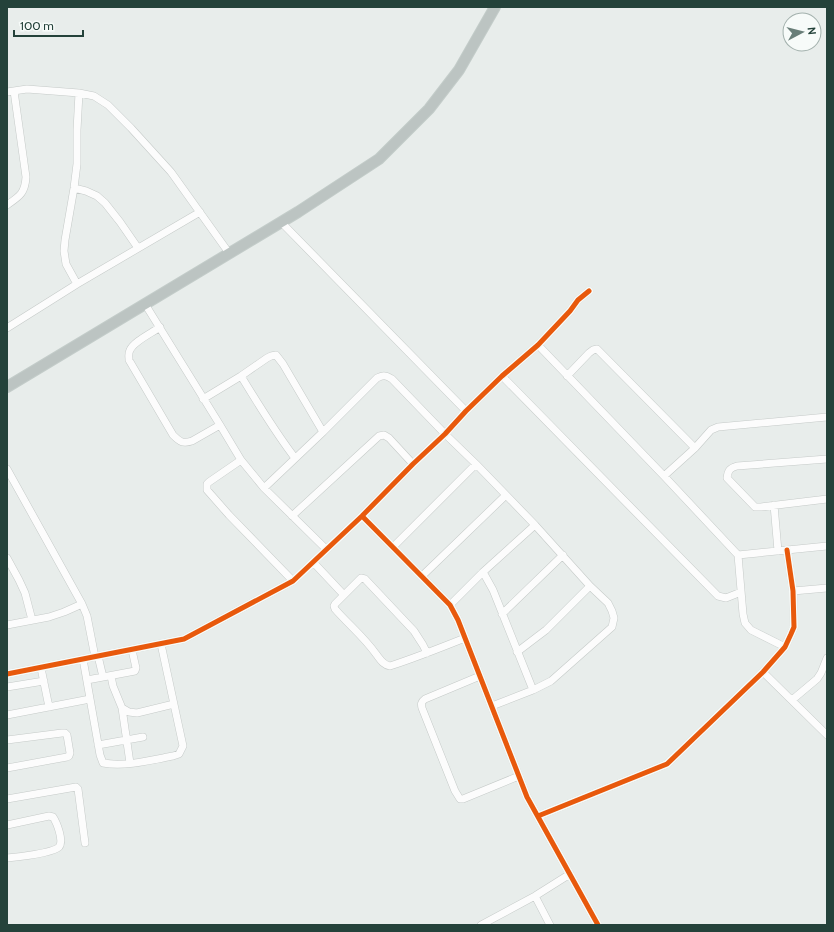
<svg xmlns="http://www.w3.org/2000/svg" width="834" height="932" viewBox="0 0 834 932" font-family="Cabin,sans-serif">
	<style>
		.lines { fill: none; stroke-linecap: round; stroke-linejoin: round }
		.minor-casing { stroke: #c5cac8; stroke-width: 8 }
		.highway-casing { stroke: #c3ccc9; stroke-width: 12 }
		.minor { stroke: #fcfcfc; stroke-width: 7 }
		.highway { stroke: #bcc4c2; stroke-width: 10 }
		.cycleway-casing { stroke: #f7fbf9; stroke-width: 8 }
		.cycleway { stroke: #e8590c; stroke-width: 5 }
	</style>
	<rect width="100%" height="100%" fill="#e8edeb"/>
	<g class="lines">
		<defs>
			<path id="minor" d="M 7,92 L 27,89 L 79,93 L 94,96 L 108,105 L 131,128 L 171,172 L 229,253
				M 74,188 L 86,191 L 97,196 L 105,203 L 120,222 L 138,248
				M 7,205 C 20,196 25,193 26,177 L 14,91
				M 281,222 L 466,411
				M 77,284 L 66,264 L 64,251 L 65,240 L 74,188 L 77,164 L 77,130 L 79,93
				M 145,304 L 220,425 L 241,460 L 264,488 L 326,549
				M 160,327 C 152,333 134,341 130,350 C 128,354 129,356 129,360 L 173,435 C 180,442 183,444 192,441 L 220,425
				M 7,328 L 77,284 L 200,212
				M 538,345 L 664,476 L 738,555 L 827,546
				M 241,376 C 258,404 275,432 295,458
				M 502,376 L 718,596 L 726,598 L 741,592
				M 567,376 L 589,353 L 593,350 L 597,349 L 600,352 L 695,448
				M 203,399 L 241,376 L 267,358 L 271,356 L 276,355 L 283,364 L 323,432
				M 827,459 L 737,466 C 730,468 728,470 727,478 L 755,507 L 761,507 L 827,499
				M 241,460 L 209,482 L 207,484 L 207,490 L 229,515 L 293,581
				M 7,469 L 82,604 L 87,616 L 95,657
				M 664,476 L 695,448 L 711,430 L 718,427 L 827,417
				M 264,488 L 323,432 L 377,378 C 383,375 386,375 392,379 L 445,434 L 476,464 L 506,495 L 535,525 L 590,586 L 608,603 L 612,611 L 614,618 L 612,627 L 551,681 L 533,690 L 492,706
				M 774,505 L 778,551
				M 292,516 L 379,436 L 384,435 L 389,438 L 413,464
				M 362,516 L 450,605 L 458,620 L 527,797 L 598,925
				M 393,547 L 476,464
				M 738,555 L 743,614 L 745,623 L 751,630 L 785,647
				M 7,558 L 19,580 L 25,593 L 32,620
				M 313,562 L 343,594
				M 483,572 L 493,590 L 533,690
				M 422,576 L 506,495
				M 793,591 L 827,588
				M 450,605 L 483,572 L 535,525
				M 502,614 L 563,555
				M 7,625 L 49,617 L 64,612 L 82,604
				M 517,652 L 546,630 L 590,586
				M 427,653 L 423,645 L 414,631 L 365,579 L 361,578 L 335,604 L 334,606 L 335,609 C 348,624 364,637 376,654 C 380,659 383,665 390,666 C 415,658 440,648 465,638
				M 98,656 L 103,677
				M 83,659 L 100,755 L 103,763 C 125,767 152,760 173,756 L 179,754 L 183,746 L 161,644
				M 41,668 L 49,707
				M 763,672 L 827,735
				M 7,674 L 184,639 L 293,581 L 362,516 L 413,464 L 445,434 L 466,411 L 502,376 L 538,345 L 570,311 L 578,300 L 589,291
				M 111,676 L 113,686 L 122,708 L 129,712 L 137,713 L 174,704
				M 480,676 L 425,699 C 421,702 421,704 422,708 L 455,791 L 460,799 L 463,799 L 519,776
				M 87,680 L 135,671 L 136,668 L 132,650
				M 7,687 L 44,681
				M 792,700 L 817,679 L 821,673 L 827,658
				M 122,708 L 130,763
				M 7,715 L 90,699
				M 7,740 L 62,733 L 65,733 L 67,735 L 70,753 L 69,756 L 67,757 L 7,768
				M 98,745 L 143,737
				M 7,799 L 76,787 L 78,789 L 85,843
				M 538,816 L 667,764 L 763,672 L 785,647 L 791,634 L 794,627 L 793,591 L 787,550
				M 7,825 L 49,816 L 53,817 C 57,823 64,841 59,847 C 53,853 17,857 7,858
				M 535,896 L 550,925
				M 481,925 L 535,896 L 570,874"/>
			<path id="highway" d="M 7,387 L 298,212 L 379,159 L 429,109 L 459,70 L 495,7"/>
		</defs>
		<use href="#minor" class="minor-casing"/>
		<use href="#highway" class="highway-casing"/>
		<use href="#minor" class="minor"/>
		<use href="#highway" class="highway"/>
		<defs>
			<path id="cycleway" d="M 362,516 L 450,605 L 458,620 L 527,797 L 598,925
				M 7,674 L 184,639 L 293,581 L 362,516 L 413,464 L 445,434 L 466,411 L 502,376 L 538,345 L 570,311 L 578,300 L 589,291
				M 538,816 L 667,764 L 763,672 L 785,647 L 791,634 L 794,627 L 793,591 L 787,550"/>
		</defs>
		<use href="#cycleway" class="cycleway-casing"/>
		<use href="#cycleway" class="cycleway"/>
	</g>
	<rect width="834" height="932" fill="none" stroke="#24423a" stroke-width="16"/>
	<g transform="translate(802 32) rotate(83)"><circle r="19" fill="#f7fbf9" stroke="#a3b1ad"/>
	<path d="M0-3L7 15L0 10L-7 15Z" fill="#697e78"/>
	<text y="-6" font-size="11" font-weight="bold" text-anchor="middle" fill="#24423a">N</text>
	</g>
	<path d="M14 30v6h69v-6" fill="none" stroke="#24423a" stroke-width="2"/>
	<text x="20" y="30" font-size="12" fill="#24423a" stroke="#f7fbf9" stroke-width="3" paint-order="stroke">100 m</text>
</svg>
